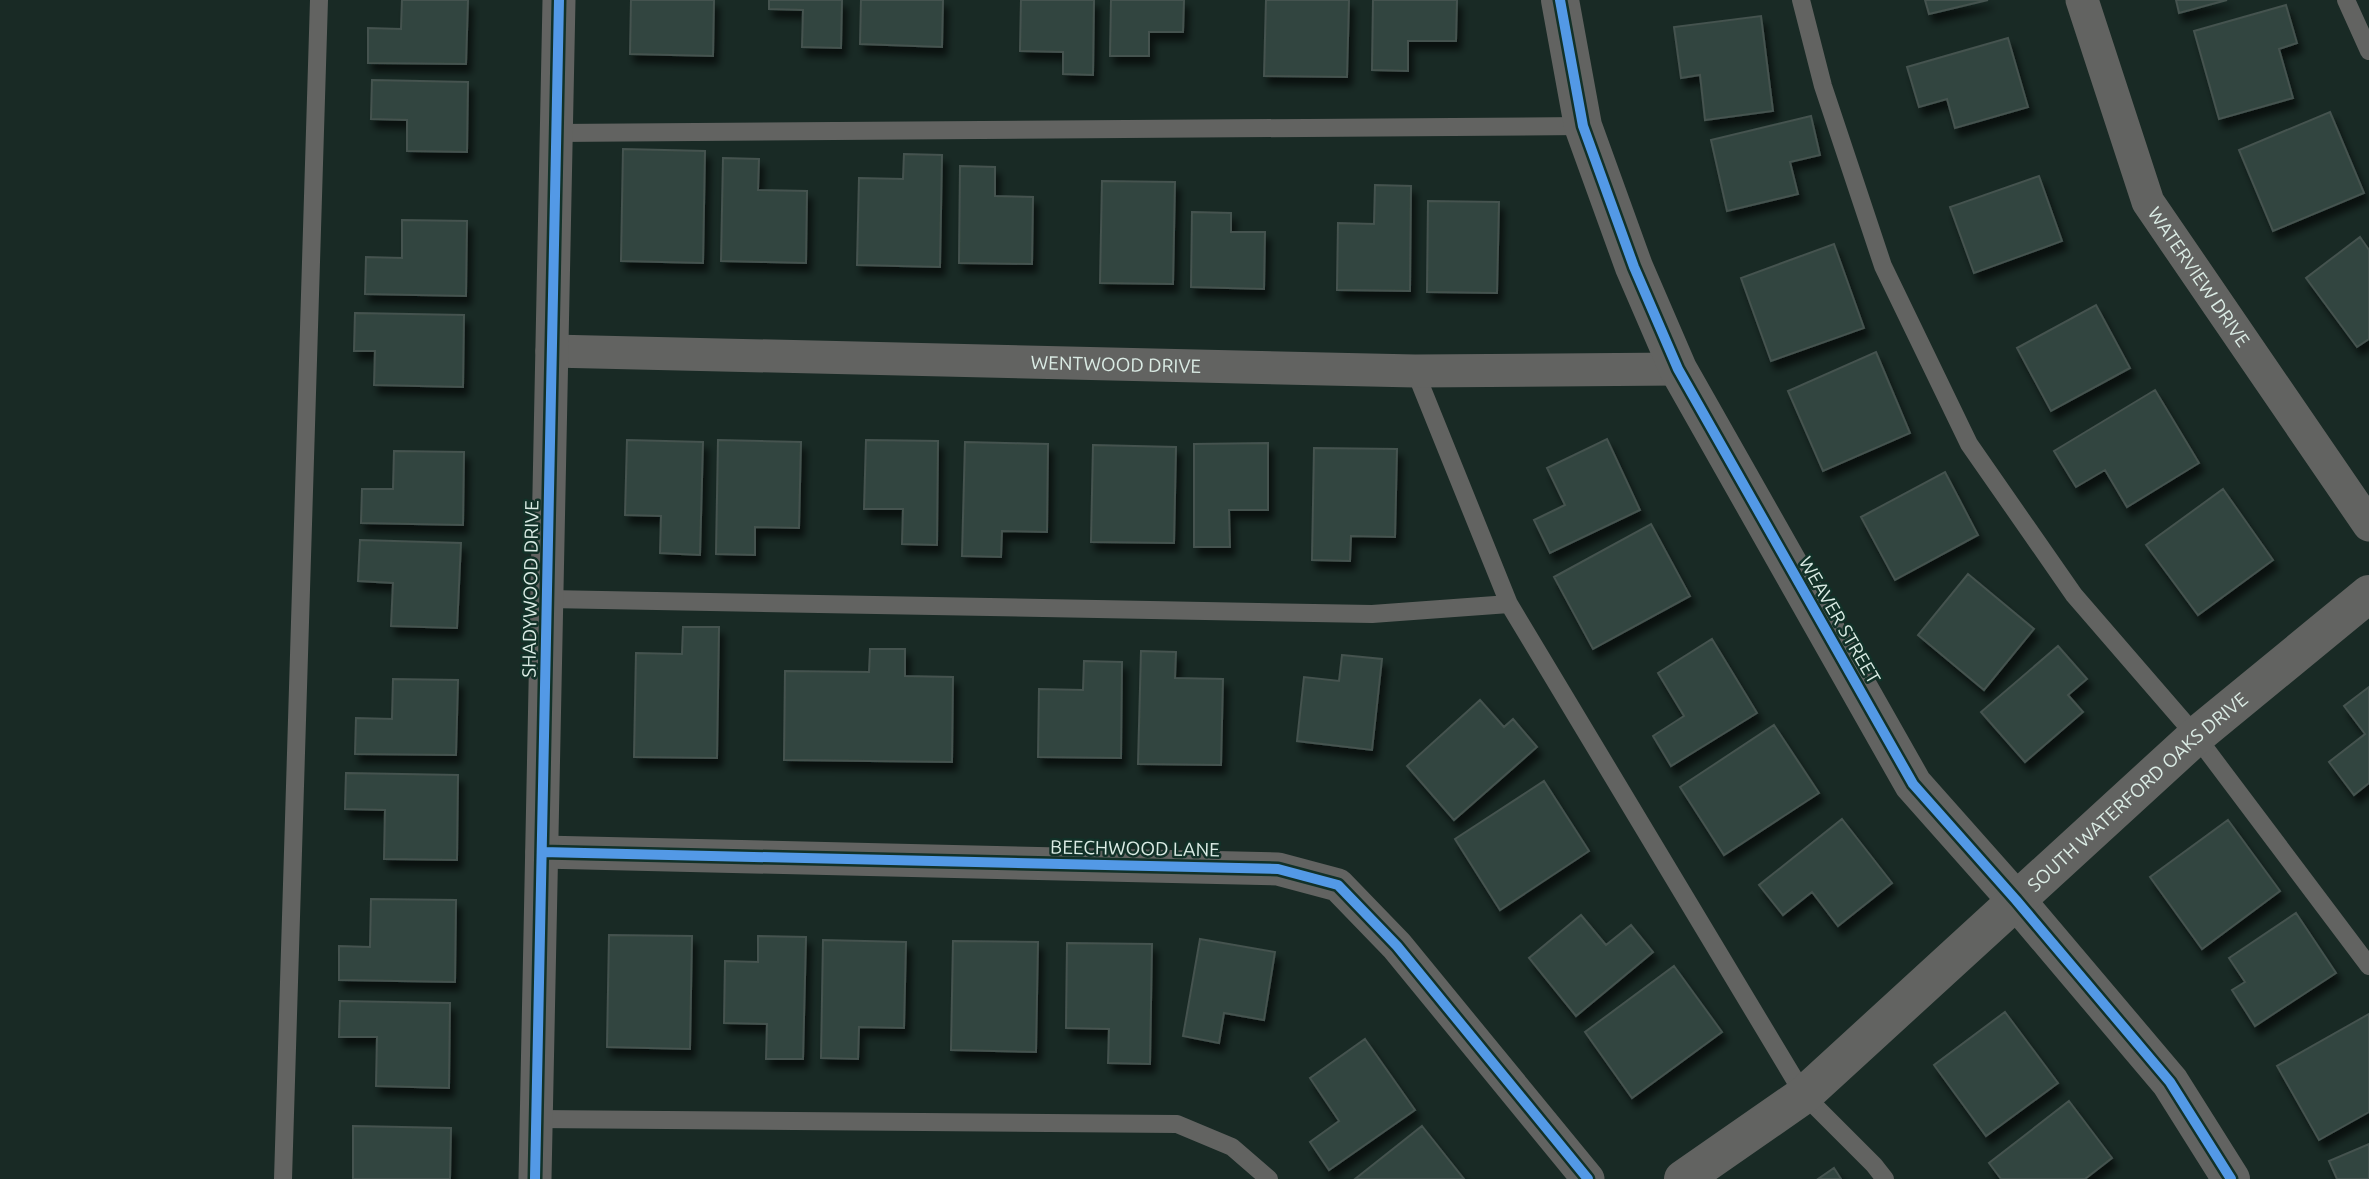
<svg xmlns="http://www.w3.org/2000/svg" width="2369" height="1179" viewBox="0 0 2369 1179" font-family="Ubuntu,sans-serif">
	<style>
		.building { fill: #33453f; stroke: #45534f; stroke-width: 2; filter: url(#shadow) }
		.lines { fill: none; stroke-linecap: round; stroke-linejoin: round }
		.service { stroke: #626361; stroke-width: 18 }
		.minor { stroke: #626361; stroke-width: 33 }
		.tertiary { stroke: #626361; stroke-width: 38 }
		.cycleway-casing { stroke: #123128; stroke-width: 15 }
		.cycleway { stroke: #5399e6; stroke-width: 10 }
		.labels { text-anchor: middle; stroke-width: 5; stroke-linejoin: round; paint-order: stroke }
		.street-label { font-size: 19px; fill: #dbece5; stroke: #123128 }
	</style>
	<defs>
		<filter id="shadow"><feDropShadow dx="4.5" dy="8" stdDeviation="3.5" flood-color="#0009"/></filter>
	</defs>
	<rect width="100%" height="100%" fill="#192a25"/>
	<path class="building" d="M 402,0 L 468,0 L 466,64 L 368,63 L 368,28 L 401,29 Z
		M 631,0 L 714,0 L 713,56 L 630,54 Z
		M 769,0 L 842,0 L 841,48 L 802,47 L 803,10 L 769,9 Z
		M 861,0 L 943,0 L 942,47 L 860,44 Z
		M 1021,0 L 1094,0 L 1093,75 L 1063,74 L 1063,52 L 1020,51 Z
		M 1111,0 L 1184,0 L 1183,32 L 1149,32 L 1149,56 L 1110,56 Z
		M 1266,0 L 1349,0 L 1347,77 L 1264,76 Z
		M 1373,0 L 1457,0 L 1456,41 L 1408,41 L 1408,71 L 1372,70 Z
		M 1925,0 L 1988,0 L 1929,14 Z
		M 2176,0 L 2227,0 L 2179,13 Z
		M 2286,5 L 2297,43 L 2279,49 L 2293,98 L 2219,119 L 2194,31 Z
		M 1761,16 L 1773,111 L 1705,120 L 1700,75 L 1681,78 L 1674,27 Z
		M 2008,38 L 2028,107 L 1955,128 L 1947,99 L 1919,107 L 1907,67 Z
		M 372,80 L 468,82 L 467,152 L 407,151 L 407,120 L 371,119 Z
		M 2330,112 L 2364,193 L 2273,231 L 2239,150 Z
		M 1811,116 L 1820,155 L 1790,162 L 1798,194 L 1727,211 L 1711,140 Z
		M 623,149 L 705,151 L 703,263 L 621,261 Z
		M 904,154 L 942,155 L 940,267 L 857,265 L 859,178 L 903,179 Z
		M 723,158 L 759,159 L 758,190 L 807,191 L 806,263 L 721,261 Z
		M 960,166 L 995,167 L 995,196 L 1033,197 L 1032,264 L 959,263 Z
		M 2039,176 L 2062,241 L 1974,273 L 1950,207 Z
		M 1102,181 L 1175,182 L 1173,284 L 1100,283 Z
		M 1375,185 L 1411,186 L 1410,291 L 1337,290 L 1338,223 L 1374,224 Z
		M 1428,201 L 1499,202 L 1497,293 L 1427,292 Z
		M 1192,212 L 1231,213 L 1231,232 L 1265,232 L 1264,289 L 1191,287 Z
		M 402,220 L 467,221 L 466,296 L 365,294 L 366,257 L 402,258 Z
		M 2360,237 L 2369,250 L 2369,339 L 2357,347 L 2306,278 Z
		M 1834,244 L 1864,328 L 1771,361 L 1741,278 Z
		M 2096,305 L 2130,368 L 2051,411 L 2017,348 Z
		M 355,313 L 464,315 L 463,387 L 374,385 L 375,351 L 354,351 Z
		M 1876,352 L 1910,433 L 1823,471 L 1788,391 Z
		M 2155,390 L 2199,463 L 2127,507 L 2105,470 L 2076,487 L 2054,451 Z
		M 1607,439 L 1640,510 L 1550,553 L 1534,520 L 1565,505 L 1547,468 Z
		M 627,440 L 703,442 L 700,555 L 660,553 L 661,516 L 625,515 Z
		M 718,440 L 801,442 L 799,528 L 755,527 L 755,555 L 716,554 Z
		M 866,440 L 938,441 L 937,545 L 902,544 L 903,509 L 864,509 Z
		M 965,442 L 1048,444 L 1047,532 L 1002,531 L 1001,557 L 962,556 Z
		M 1268,443 L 1268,510 L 1229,510 L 1230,547 L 1194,547 L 1194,444 Z
		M 1093,445 L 1176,447 L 1174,543 L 1091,542 Z
		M 1314,448 L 1397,449 L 1395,537 L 1351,536 L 1350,561 L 1312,560 Z
		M 394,451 L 464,452 L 463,525 L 361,523 L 362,489 L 393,489 Z
		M 1945,472 L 1978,535 L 1895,580 L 1861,517 Z
		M 2223,489 L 2273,560 L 2198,615 L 2146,545 Z
		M 1651,524 L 1690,596 L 1593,649 L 1554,577 Z
		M 360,540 L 461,543 L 457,628 L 391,626 L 393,583 L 358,581 Z
		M 1968,574 L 2034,629 L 1984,690 L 1918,635 Z
		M 683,627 L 719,627 L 717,758 L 634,757 L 636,653 L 682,654 Z
		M 1712,639 L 1757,713 L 1671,766 L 1653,736 L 1684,716 L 1658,673 Z
		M 2058,646 L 2087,679 L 2068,695 L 2083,712 L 2025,762 L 1981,712 Z
		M 870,649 L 905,649 L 905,676 L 953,677 L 952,762 L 784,760 L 785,671 L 869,672 Z
		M 1141,651 L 1176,652 L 1175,678 L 1223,679 L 1221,765 L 1138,764 Z
		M 1342,655 L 1382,659 L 1372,750 L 1297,741 L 1304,677 L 1339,681 Z
		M 1084,661 L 1122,662 L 1121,758 L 1038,757 L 1039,689 L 1083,690 Z
		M 393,679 L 458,680 L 456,755 L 355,754 L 356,718 L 392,719 Z
		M 2369,687 L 2369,783 L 2354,795 L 2329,762 L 2365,734 L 2344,706 Z
		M 1480,700 L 1504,727 L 1513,719 L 1537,747 L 1454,820 L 1407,766 Z
		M 1774,725 L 1819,793 L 1724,855 L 1680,787 Z
		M 346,773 L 458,775 L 457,860 L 384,859 L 385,810 L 345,809 Z
		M 1544,781 L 1589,851 L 1500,910 L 1455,839 Z
		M 1842,819 L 1892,883 L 1838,926 L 1812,892 L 1783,915 L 1759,885 Z
		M 2228,820 L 2280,891 L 2202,949 L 2150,877 Z
		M 371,899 L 456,900 L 455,982 L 339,980 L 339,946 L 370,947 Z
		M 2296,913 L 2336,973 L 2255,1026 L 2232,990 L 2245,982 L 2229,958 Z
		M 1581,915 L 1606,945 L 1631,925 L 1653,952 L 1576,1016 L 1529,958 Z
		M 609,935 L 692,936 L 690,1049 L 607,1047 Z
		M 758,936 L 806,937 L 803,1059 L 766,1059 L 767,1024 L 724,1023 L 725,961 L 758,962 Z
		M 1200,939 L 1275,952 L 1264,1020 L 1224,1013 L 1219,1043 L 1183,1036 Z
		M 823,940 L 906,942 L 904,1028 L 859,1027 L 858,1059 L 821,1058 Z
		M 953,941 L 1038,942 L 1036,1052 L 951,1050 Z
		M 1067,943 L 1152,944 L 1150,1064 L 1108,1063 L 1109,1029 L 1066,1028 Z
		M 1674,966 L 1722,1032 L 1632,1098 L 1585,1032 Z
		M 340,1001 L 450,1003 L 449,1088 L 376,1086 L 377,1037 L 339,1037 Z
		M 2005,1012 L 2058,1083 L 1986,1136 L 1934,1065 Z
		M 2369,1014 L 2369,1112 L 2319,1140 L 2277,1066 Z
		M 1365,1039 L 1415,1110 L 1329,1170 L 1310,1142 L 1339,1121 L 1310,1078 Z
		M 2069,1101 L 2112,1158 L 2085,1179 L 2001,1179 L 1989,1163 Z
		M 353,1126 L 451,1128 L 450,1179 L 353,1179 Z
		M 1422,1126 L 1464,1179 L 1355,1179 Z
		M 2369,1144 L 2369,1179 L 2337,1179 L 2329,1161 Z
		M 1834,1168 L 1841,1179 L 1818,1179 Z"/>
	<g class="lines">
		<path class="service" d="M 1801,0 L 1823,86 L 1883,266 L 1969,444 L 2074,595 L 2196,736 L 2369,966
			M 2346,0 L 2369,51
			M 557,133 L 1583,126
			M 1415,371 L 1509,604 L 1804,1095 L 1874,1165 L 1885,1179
			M 548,599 L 1372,614 L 1509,604
			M 535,1119 L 1177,1124 L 1232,1147 L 1269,1179
			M 283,1179 L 319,0"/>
		<g class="minor">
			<path id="s1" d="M 2082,0 L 2148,202 L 2369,525"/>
			<path id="s2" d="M 552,351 L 1415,371 L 1678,369"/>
			<path d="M 542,852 L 1278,869 L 1338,885 L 1397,946 L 1588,1179"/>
			<path d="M 535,1179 L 559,0"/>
		</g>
		<g class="tertiary">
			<path d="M 1560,0 L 1583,126 L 1634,267 L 1678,369 L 1913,784 L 2016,900 L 2170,1082 L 2231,1179"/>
			<path id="s3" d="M 1683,1179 L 1804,1095 L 2196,736 L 2369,594"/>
		</g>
		<defs>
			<path id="cycleway" d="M 1560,0 L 1583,126 L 1634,267 L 1678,369 L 1913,784 L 2016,900 L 2170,1082 L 2231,1179
				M 542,852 L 1278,869 L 1338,885 L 1397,946 L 1588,1179
				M 535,1179 L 559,0"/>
		</defs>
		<use href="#cycleway" class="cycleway-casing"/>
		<use href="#cycleway" class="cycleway"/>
	</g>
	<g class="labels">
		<g class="street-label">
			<text dy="7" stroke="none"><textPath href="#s1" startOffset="303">WATERVIEW DRIVE</textPath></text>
			<text dy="7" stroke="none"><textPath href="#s2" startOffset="564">WENTWOOD DRIVE</textPath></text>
			<text transform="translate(530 589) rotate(-89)" y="7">SHADYWOOD DRIVE</text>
			<text transform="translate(1840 620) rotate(60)" y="7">WEAVER STREET</text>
			<text dy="7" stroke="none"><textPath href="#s3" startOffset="598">SOUTH WATERFORD OAKS DRIVE</textPath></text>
			<text transform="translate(1135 848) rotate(1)" y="7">BEECHWOOD LANE</text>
		</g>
	</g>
</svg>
